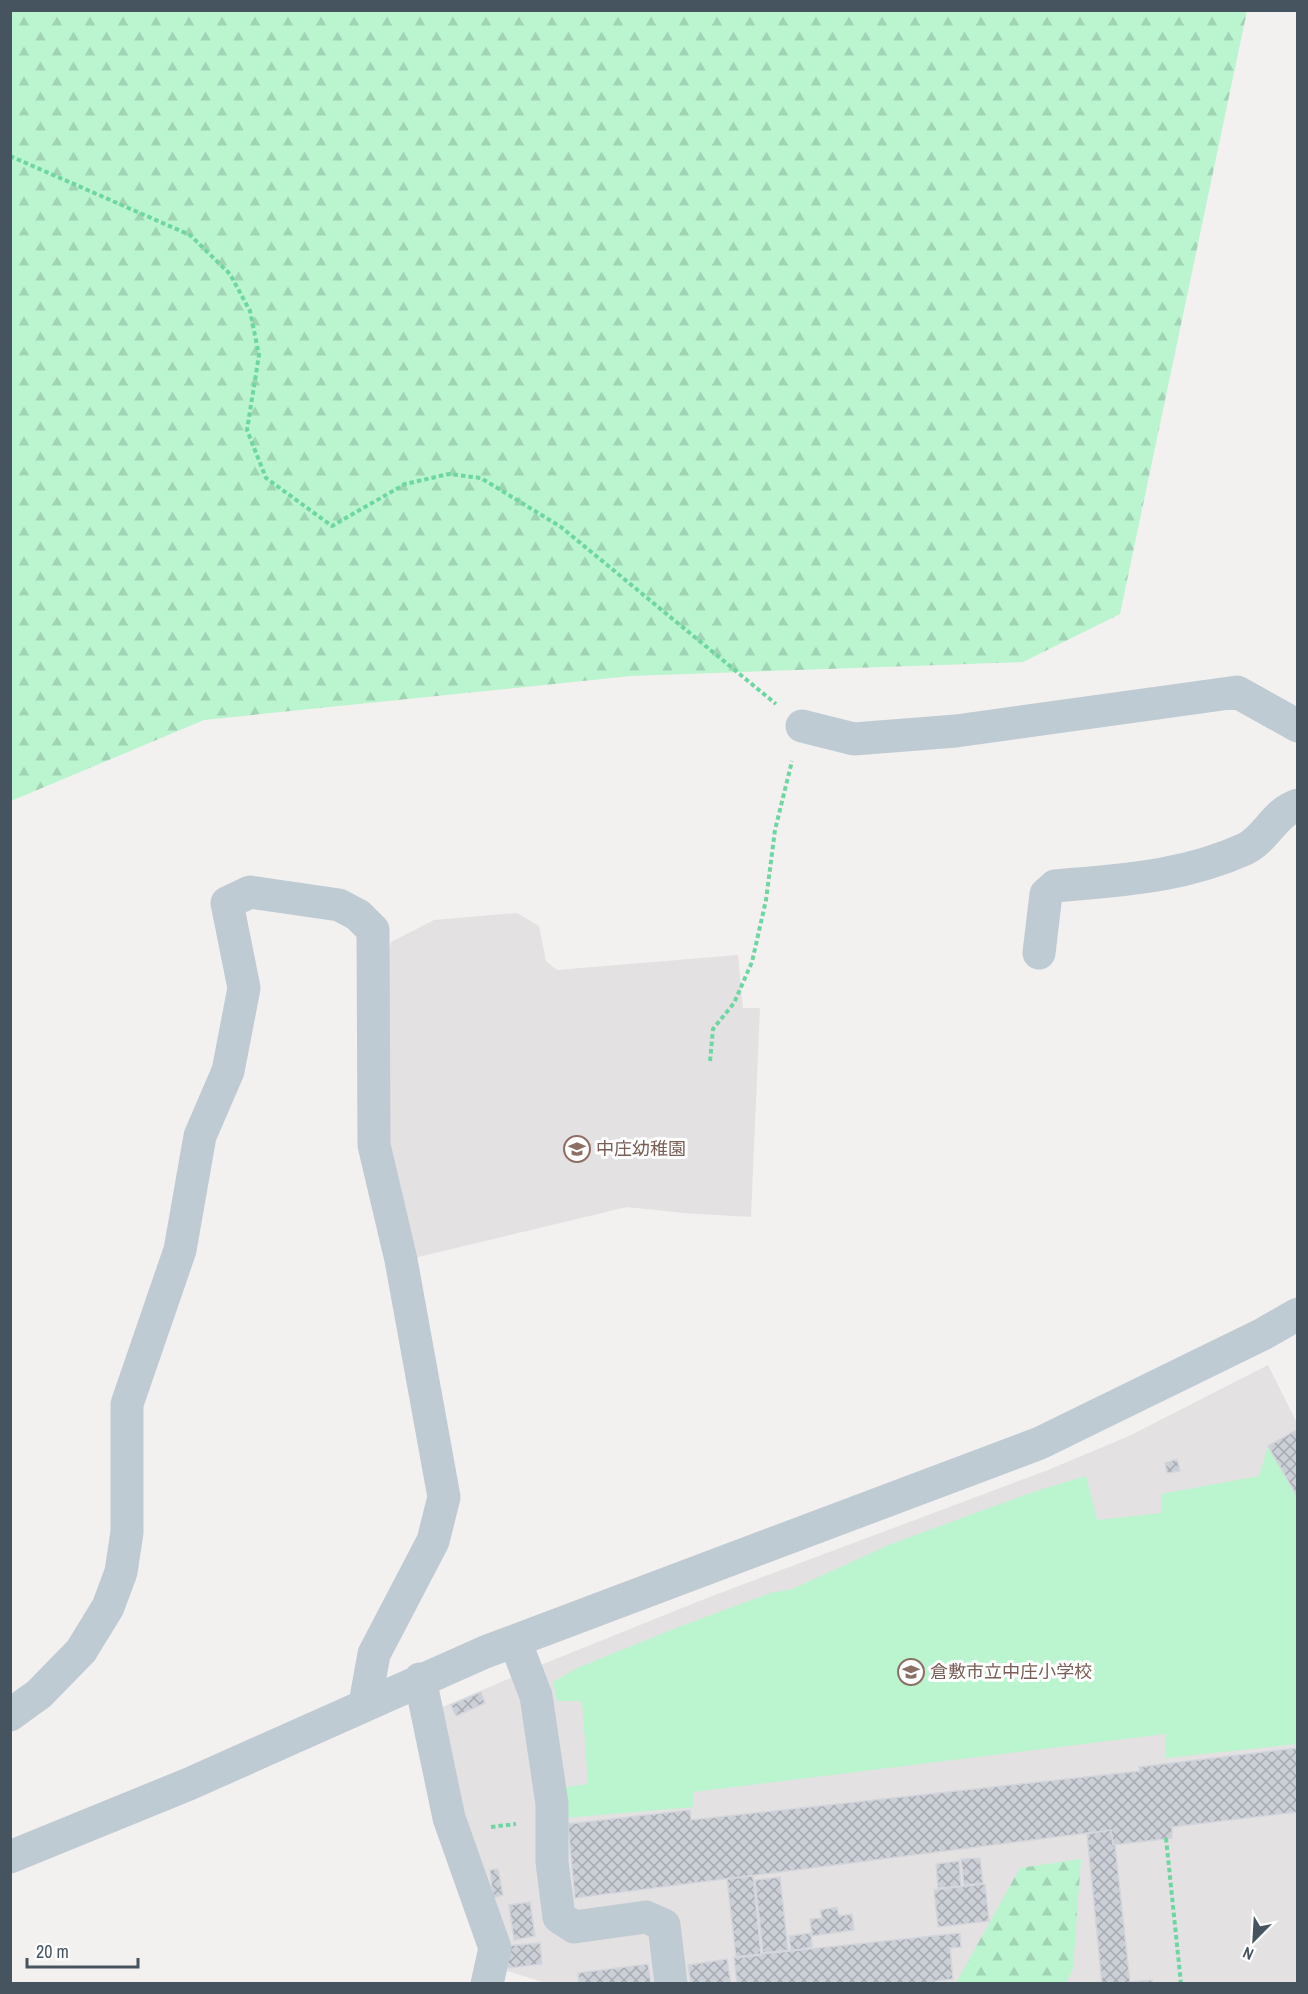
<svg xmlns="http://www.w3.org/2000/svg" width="1308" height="1994" viewBox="0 0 1308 1994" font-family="'Archivo Narrow','Noto Sans JP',sans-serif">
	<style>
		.education { fill: #e4e1e2 }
		.green { fill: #baf5cf }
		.forest { fill: url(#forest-firs) }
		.building { fill: url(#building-cross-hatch); stroke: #d3d6dc; stroke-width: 1.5 }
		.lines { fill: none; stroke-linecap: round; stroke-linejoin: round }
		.path { stroke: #6ed7a1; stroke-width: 4; stroke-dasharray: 4.5 3; stroke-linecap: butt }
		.minor { stroke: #bfcbd3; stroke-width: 33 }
		.labels { text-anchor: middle; stroke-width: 6; stroke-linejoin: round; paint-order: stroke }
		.education-label { font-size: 18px; fill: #785e54; stroke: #fff; text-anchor: start }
	</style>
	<defs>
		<pattern id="forest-firs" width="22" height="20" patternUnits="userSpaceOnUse" patternTransform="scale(1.5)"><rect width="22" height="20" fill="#baf5cf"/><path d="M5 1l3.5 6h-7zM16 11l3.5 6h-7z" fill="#a1d4b4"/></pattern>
		<pattern id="building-cross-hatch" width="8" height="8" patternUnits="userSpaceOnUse" patternTransform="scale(1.5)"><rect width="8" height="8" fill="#cbcfd6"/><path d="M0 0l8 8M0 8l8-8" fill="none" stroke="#a7abb1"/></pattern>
	</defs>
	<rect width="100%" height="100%" fill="#f3f0f0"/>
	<path class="education" d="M 517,913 L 539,926 L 546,961 L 557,970 L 738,955 L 743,1008 L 760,1008 L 751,1217 L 683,1213 L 627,1207 L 414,1258 L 380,1104 L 386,961 L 391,942 L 434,920 Z
		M 1268,1365 L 1297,1423 L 1297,1983 L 546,1983 L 504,1970 L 460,1810 L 440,1708 L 548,1662 L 707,1598 L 1048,1470 L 1129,1436 Z"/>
	<path class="green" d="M 1268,1446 L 1297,1498 L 1297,1744 L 1166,1758 L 1165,1734 L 693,1792 L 694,1807 L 564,1818 L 561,1788 L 588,1784 L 582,1701 L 557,1701 L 553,1682 L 575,1669 L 676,1628 L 770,1593 L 792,1589 L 891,1544 L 1033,1492 L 1086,1476 L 1097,1520 L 1162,1513 L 1161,1494 L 1259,1476 Z"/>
	<path class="forest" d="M 11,10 L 1247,11 L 1120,614 L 1023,662 L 631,676 L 204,720 L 11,801 Z
		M 1081,1859 L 1073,1969 L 1066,1983 L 956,1983 L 1020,1868 Z"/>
	<path class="building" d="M 1298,1429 L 1298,1498 L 1268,1446 Z
		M 1177,1459 L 1180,1471 L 1167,1473 L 1165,1463 Z
		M 481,1692 L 485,1703 L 456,1716 L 451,1705 Z
		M 1298,1748 L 1298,1812 L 1172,1827 L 1172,1838 L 1113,1845 L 1111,1830 L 575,1898 L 568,1824 L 690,1810 L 691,1820 L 1140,1771 L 1139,1767 Z
		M 1111,1830 L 1113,1845 L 1115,1845 L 1130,1982 L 1152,1980 L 1152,1984 L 1102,1984 L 1087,1834 Z
		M 980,1858 L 983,1883 L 964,1885 L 961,1859 Z
		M 959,1861 L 961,1886 L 938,1888 L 936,1864 Z
		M 498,1869 L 503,1895 L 493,1898 L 490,1870 Z
		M 753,1876 L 761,1955 L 736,1958 L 727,1879 Z
		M 780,1877 L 788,1950 L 763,1953 L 755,1880 Z
		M 985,1884 L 989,1921 L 938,1927 L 934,1890 Z
		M 530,1902 L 535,1936 L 514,1940 L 509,1905 Z
		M 837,1907 L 839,1916 L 852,1914 L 854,1930 L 812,1936 L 810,1919 L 822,1918 L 820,1910 Z
		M 811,1933 L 812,1947 L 791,1951 L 789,1936 Z
		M 960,1933 L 961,1947 L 950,1948 L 953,1979 L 935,1981 L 935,1984 L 737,1984 L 734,1957 Z
		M 540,1943 L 542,1964 L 509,1968 L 506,1946 Z
		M 727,1959 L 731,1984 L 691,1984 L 688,1965 Z
		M 648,1964 L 651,1984 L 579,1984 L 578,1973 Z"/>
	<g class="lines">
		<path class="path" d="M 10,156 L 190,235 L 230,274 L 250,311 L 259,355 L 247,430 L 266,478 L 332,526 L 405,484 L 449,474 L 481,478 L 561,527 L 776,704
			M 710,1061 L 713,1029 L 734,1003 L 752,962 L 766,900 L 775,830 L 792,761
			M 491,1827 L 516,1824
			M 1166,1838 L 1181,1984"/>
		<path class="minor" d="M 802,726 L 854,739 L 956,731 L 1237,692 L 1298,726
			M 1039,953 L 1046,894 L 1055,886 C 1121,880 1184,877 1245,849 C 1266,839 1275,812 1298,805
			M 515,1641 L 536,1696 L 552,1804 L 552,1862 L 559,1917 L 574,1927 L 646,1917 L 664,1925 L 671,1984
			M 420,1679 L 449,1818 L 495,1948 L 487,1984
			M 10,1715 L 39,1694 L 81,1651 L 108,1607 L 121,1572 L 127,1532 L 127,1404 L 180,1250 L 200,1136 L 228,1071 L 244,988 L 227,903 L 250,892 L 339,905 L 358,915 L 373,930 L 374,1145 L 401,1260 L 444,1497 L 433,1541 L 374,1654 L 365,1704
			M 10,1857 L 189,1784 L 485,1652 L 1040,1443 L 1263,1334 L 1298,1314"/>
	</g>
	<defs>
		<symbol id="school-ring" viewBox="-11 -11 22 22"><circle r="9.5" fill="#fff" stroke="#8d6e63" stroke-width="1.5"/><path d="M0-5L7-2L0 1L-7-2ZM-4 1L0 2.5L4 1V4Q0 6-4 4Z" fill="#8d6e63"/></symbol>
	</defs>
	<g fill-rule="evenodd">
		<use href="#school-ring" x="562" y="1134" width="30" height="30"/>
		<use href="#school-ring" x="896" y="1657" width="30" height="30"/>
	</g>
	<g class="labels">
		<g class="education-label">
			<text x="596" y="1155">中庄幼稚園</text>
			<text x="930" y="1678">倉敷市立中庄小学校</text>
		</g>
	</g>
	<rect width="1308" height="1994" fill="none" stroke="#465460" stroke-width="24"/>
	<g transform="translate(1254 1940) rotate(204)" stroke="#ffffff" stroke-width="4.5" paint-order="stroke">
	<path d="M0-4.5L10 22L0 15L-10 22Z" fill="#465460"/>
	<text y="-9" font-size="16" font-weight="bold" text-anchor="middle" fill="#465460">N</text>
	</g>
	<path d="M27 1958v9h111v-9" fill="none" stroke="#465460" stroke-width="3"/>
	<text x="36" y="1958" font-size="18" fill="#465460" stroke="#ffffff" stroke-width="4.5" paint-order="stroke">20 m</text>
</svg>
